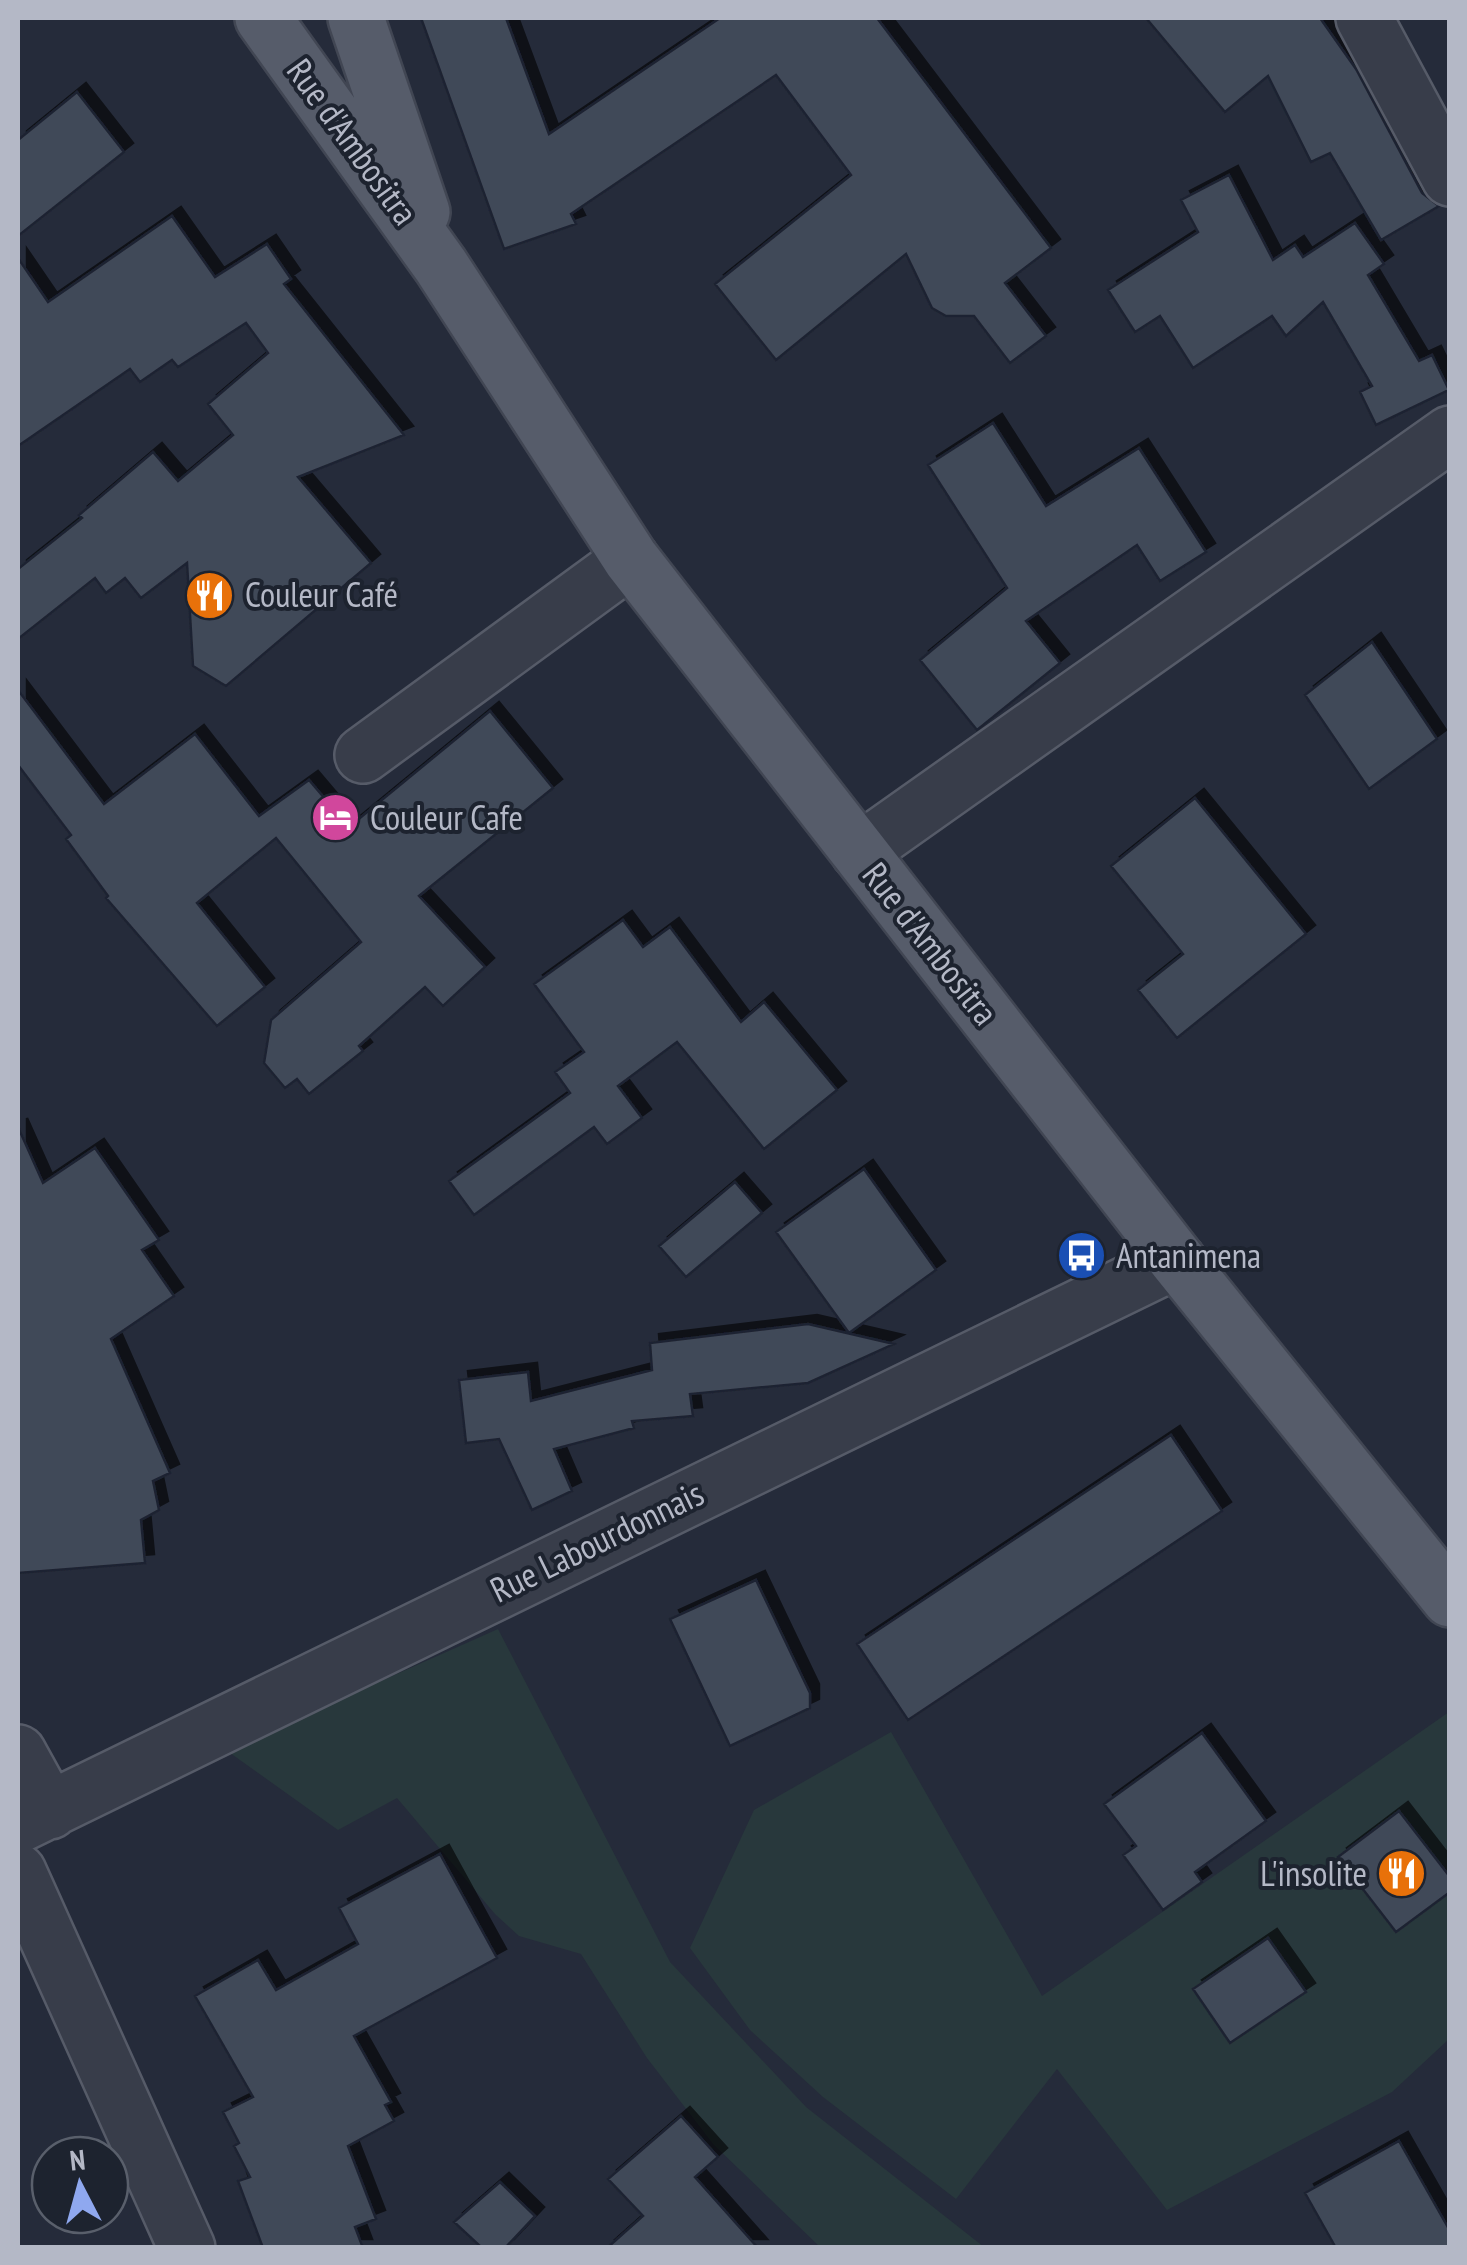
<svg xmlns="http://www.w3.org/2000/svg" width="1467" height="2265" viewBox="0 0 1467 2265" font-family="'PT Sans Narrow',sans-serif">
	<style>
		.green { fill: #28383c }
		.building { fill: #414959; stroke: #1f2431; stroke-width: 2.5; filter: url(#shadow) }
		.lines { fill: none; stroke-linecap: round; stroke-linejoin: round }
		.minor-casing { stroke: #565b68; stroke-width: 60 }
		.major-casing { stroke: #414653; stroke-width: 60 }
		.minor { stroke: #383d4a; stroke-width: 55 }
		.major { stroke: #565c6a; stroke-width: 55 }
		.labels { text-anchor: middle; stroke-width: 8; stroke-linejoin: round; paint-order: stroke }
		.street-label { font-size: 35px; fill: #b4b8c6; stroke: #1d232f }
		.poi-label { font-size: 35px; fill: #b4b8c6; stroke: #1d232f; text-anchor: start }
	</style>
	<defs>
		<filter id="shadow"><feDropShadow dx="9" dy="-9" stdDeviation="0" flood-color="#0009"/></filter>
	</defs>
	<rect width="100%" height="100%" fill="#252b3a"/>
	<path class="green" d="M 498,1629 L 670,1962 L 806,2107 L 984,2247 L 820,2247 L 714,2145 L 647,2058 L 581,1954 L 519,1936 L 495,1914 L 397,1798 L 338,1830 L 226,1750 Z
		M 1449,1712 L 1449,2039 L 1392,2092 L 1167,2210 L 1057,2069 L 956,2199 L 823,2097 L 750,2030 L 690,1948 L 754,1810 L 891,1732 L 1042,1996 Z"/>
	<path class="building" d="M 421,18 L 506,18 L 549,134 L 720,18 L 877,18 L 1051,248 L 1005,283 L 1046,336 L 1010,363 L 974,316 L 946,316 L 932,308 L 906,254 L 776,360 L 715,284 L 851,175 L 776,75 L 571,214 L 576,224 L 504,249 Z
		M 1146,18 L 1320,18 L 1356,69 L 1422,193 L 1439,206 L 1381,240 L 1330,153 L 1311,162 L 1268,76 L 1225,112 Z
		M 77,92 L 124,152 L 18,236 L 18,140 Z
		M 1229,175 L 1273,260 L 1295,245 L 1303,257 L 1355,223 L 1384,264 L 1368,275 L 1419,361 L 1432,355 L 1449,390 L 1376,425 L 1360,392 L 1372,386 L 1323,302 L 1286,336 L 1272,316 L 1193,368 L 1160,316 L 1135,332 L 1108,290 L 1198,232 L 1181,200 Z
		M 172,216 L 215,277 L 267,244 L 291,279 L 284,284 L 404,435 L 298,477 L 371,563 L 226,686 L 193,666 L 187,563 L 141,598 L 125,578 L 106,593 L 95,578 L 18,639 L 18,569 L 82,518 L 79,515 L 153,452 L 178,481 L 233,435 L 208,404 L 268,353 L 246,323 L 178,367 L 172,360 L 140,382 L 130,369 L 18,446 L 18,258 L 48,302 Z
		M 993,423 L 1046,506 L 1139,448 L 1206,552 L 1160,581 L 1137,545 L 1026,621 L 1060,663 L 977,730 L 920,660 L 1007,588 L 928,465 Z
		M 1372,642 L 1437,739 L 1369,789 L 1305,695 Z
		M 18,690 L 104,804 L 195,734 L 259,816 L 309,780 L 349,827 L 490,711 L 553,788 L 419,896 L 485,967 L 443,1006 L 425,987 L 359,1046 L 363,1051 L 309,1094 L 297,1079 L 285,1088 L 264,1063 L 271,1020 L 361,942 L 276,838 L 197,903 L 265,987 L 217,1026 L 106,898 L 108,896 L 66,839 L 71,835 L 18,765 Z
		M 1195,798 L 1306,934 L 1177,1038 L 1138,990 L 1183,954 L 1111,866 Z
		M 623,920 L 643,947 L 670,927 L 741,1022 L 764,1002 L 837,1090 L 764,1149 L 677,1042 L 618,1086 L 642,1118 L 607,1144 L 594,1127 L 474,1215 L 449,1181 L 570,1093 L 555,1072 L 584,1052 L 534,984 Z
		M 18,1127 L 43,1183 L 95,1148 L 159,1240 L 142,1250 L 174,1296 L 111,1339 L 170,1473 L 153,1481 L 159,1510 L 141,1520 L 145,1563 L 18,1573 Z
		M 864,1169 L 936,1270 L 849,1333 L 776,1232 Z
		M 735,1182 L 762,1213 L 686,1277 L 659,1246 Z
		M 808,1324 L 894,1344 L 808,1383 L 690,1394 L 693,1416 L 632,1421 L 634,1428 L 554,1449 L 572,1491 L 532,1510 L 499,1439 L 466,1443 L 459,1380 L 528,1372 L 531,1401 L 652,1370 L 650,1343 Z
		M 1171,1435 L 1222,1511 L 908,1720 L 857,1644 Z
		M 756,1580 L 810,1693 L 810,1708 L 730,1746 L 670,1619 Z
		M 1202,1733 L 1266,1821 L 1195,1872 L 1202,1882 L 1163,1910 L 1123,1855 L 1136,1846 L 1104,1804 Z
		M 1399,1811 L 1450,1877 L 1450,1892 L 1396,1932 L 1338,1857 Z
		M 440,1854 L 497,1958 L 354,2036 L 391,2102 L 385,2105 L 394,2121 L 348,2146 L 376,2219 L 355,2227 L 363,2248 L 263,2248 L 238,2181 L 250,2177 L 234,2146 L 239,2143 L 223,2112 L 253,2097 L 195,1996 L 258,1960 L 276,1990 L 358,1944 L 339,1908 Z
		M 1268,1938 L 1306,1992 L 1230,2043 L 1193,1989 Z
		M 681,2116 L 718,2157 L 695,2177 L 758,2248 L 607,2248 L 643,2216 L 608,2179 Z
		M 1399,2141 L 1450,2231 L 1450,2248 L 1336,2248 L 1305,2193 Z
		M 500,2182 L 535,2216 L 505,2248 L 482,2248 L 454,2222 Z"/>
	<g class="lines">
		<defs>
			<path id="minor" d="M 1364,18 L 1450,178
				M 363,755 L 631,559
				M 859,852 L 1450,434
				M 18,1753 L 50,1811
				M 18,1825 L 1177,1260
				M 18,1872 L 187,2248"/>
			<path id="major" d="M 263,18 L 441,266 L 631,559 L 1177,1260 L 1450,1599
				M 356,18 L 422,212"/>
		</defs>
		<use href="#minor" class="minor-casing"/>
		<use href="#major" class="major-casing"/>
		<use href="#minor" class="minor"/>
		<use href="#major" class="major"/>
	</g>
	<defs>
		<symbol id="restaurant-disc" viewBox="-11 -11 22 22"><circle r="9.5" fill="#e8710a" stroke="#1d232f"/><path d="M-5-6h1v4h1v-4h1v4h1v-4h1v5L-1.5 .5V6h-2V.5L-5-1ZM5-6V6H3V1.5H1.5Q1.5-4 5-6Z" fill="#fff"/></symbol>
		<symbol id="hotel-disc" viewBox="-11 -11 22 22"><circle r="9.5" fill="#d1479c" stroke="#1d232f"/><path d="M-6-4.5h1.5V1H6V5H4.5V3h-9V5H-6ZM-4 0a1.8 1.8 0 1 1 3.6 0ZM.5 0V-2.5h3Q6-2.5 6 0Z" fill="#fff"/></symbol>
		<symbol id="bus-disc" viewBox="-11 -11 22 22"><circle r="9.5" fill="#1a4fb4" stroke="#1d232f"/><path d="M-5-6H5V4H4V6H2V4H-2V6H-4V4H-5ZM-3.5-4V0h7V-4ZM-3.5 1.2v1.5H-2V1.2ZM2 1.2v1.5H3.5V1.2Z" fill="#fff"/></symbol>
	</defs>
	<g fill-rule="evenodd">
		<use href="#restaurant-disc" x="182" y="568" width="55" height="55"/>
		<use href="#hotel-disc" x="308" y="790" width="55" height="55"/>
		<use href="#bus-disc" x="1054" y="1228" width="55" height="55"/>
		<use href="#restaurant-disc" x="1374" y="1846" width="55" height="55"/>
	</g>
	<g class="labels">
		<g class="street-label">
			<text transform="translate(352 142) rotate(54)" y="12">Rue d'Ambositra</text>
			<text transform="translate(930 944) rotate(52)" y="12">Rue d'Ambositra</text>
			<text transform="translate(597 1542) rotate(-26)" y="12">Rue Labourdonnais</text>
		</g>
		<g class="poi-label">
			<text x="245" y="607">Couleur Café</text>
			<text x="370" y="830">Couleur Cafe</text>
			<text x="1116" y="1268">Antanimena</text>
			<text x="1367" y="1886" text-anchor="end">L'insolite</text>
		</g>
	</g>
	<rect width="1467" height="2265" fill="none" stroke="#b4b8c6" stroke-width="40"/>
	<g transform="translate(80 2185) rotate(354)"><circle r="48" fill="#1d232f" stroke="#595f6b" stroke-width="2.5"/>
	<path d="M0-8L18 38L0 25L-18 38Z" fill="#8fa8ef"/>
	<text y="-15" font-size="28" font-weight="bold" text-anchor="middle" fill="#b4b8c6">N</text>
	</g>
</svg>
